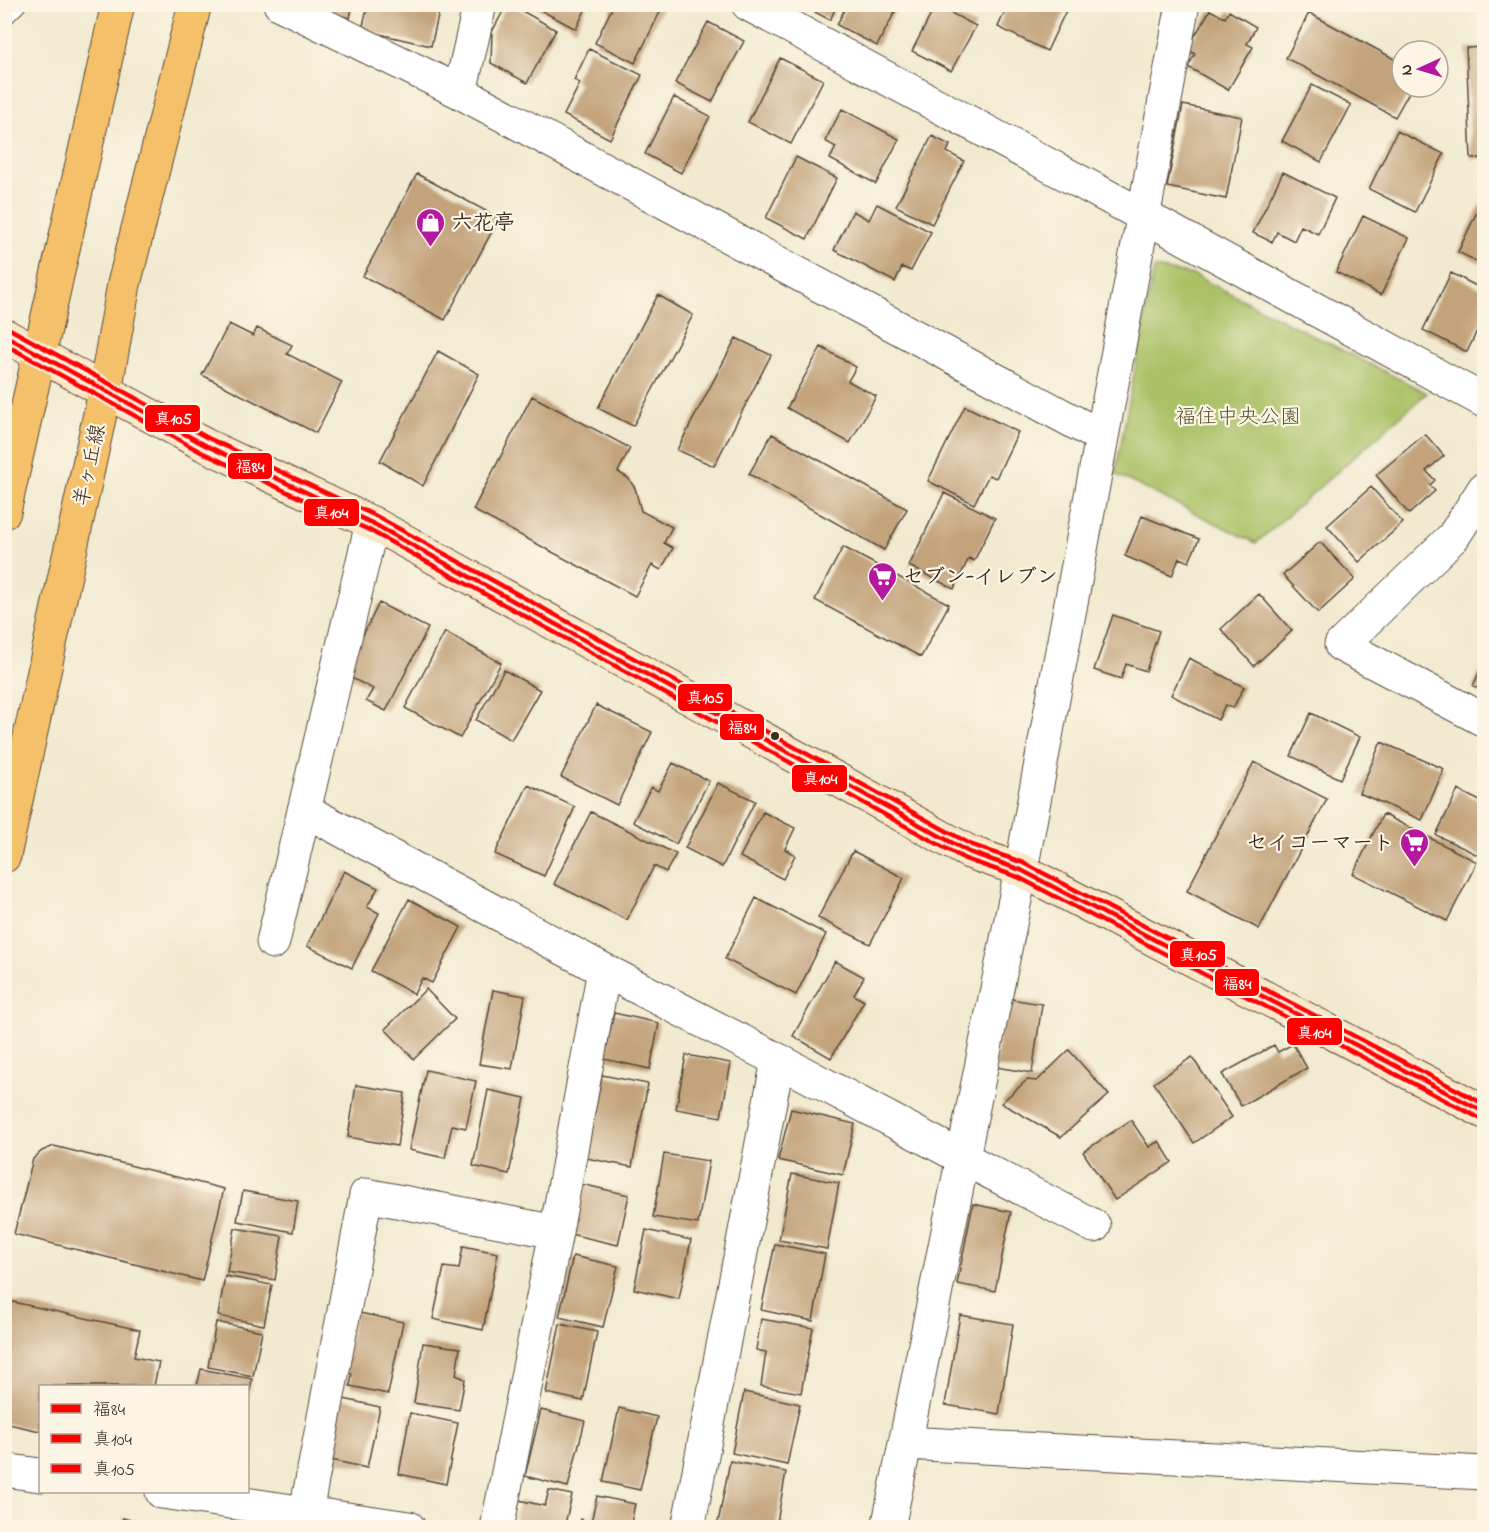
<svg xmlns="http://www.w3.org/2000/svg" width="1489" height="1532" viewBox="0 0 1489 1532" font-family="'Indie Flower','Klee One',sans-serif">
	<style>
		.green { fill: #aac166; stroke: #727642; stroke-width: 1.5 }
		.building { fill: #c2a37c }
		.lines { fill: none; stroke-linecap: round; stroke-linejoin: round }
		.lane-casing { stroke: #564739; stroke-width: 20 }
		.street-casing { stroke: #564739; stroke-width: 35 }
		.secondary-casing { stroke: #564739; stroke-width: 35 }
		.primary-casing { stroke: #564739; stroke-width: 35 }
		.lane { stroke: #fff; stroke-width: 18 }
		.street { stroke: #fff; stroke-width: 33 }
		.secondary { stroke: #fbe6c4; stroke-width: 33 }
		.primary { stroke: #f4c16b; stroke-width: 33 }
		.bus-1-casing { stroke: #fcf5e5; stroke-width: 9 }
		.bus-2-casing { stroke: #fcf5e5; stroke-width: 9 }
		.bus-3-casing { stroke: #fcf5e5; stroke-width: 9 }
		.bus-1 { stroke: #f00; stroke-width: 4.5 }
		.bus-2 { stroke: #f00; stroke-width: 4.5 }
		.bus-3 { stroke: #f00; stroke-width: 4.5 }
		.bus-dot { fill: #3b2a1e; stroke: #fcf5e5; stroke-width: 2 }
		.labels { text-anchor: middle; stroke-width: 4.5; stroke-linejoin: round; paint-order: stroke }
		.poi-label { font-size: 21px; font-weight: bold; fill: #3b2a1e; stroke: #fcf5e5; text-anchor: start }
		.park-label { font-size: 21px; fill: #5c5734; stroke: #fcf5e5 }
		.street-label { font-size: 21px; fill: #3b2a1e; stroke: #fcf5e5 }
		.line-badge { stroke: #fcf5e5; stroke-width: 2 }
		.badge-label { font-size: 16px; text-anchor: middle; font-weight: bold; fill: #fff }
	</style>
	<rect width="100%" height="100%" fill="#fcf5e5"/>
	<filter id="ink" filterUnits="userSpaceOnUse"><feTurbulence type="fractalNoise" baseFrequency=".0167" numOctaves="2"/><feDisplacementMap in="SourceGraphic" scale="12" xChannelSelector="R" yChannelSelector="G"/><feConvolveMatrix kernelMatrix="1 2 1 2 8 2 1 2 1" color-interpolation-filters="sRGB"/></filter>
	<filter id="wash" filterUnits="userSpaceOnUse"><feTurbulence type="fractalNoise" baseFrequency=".008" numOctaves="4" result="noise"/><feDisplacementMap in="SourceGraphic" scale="24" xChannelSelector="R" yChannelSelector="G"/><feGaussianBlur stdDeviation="1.35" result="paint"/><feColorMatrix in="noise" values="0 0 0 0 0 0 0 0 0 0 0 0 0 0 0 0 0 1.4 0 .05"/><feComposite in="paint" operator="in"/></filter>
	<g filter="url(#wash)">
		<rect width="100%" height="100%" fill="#f1ead0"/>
		<path class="green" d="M 1154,268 L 1194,275 L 1427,393 L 1256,543 L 1115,474 Z"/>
		<g id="blocks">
			<path class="building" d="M 318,4 L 353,4 L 350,18 L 317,9 Z
				M 368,4 L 441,4 L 431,46 L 362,30 Z
				M 507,4 L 510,4 L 556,30 L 527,83 L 491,63 L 492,32 Z
				M 529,4 L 588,4 L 576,29 Z
				M 614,4 L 664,4 L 635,63 L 595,43 Z
				M 847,4 L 899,4 L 877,46 L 837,25 Z
				M 1008,4 L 1069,4 L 1047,51 L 998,27 Z
				M 814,5 L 837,5 L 830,20 L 811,10 Z
				M 936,5 L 976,26 L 951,71 L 912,51 Z
				M 1210,10 L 1225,18 L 1229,11 L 1256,27 L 1247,44 L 1253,47 L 1228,90 L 1188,67 L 1195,54 L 1187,49 Z
				M 1309,13 L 1402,63 L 1402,87 L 1412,87 L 1395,117 L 1286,58 Z
				M 708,22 L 744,41 L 712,102 L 675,83 Z
				M 1484,47 L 1484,158 L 1471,159 L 1466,48 Z
				M 589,49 L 642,75 L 610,139 L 564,115 L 580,83 L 574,80 Z
				M 780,58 L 823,80 L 791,144 L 748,122 Z
				M 1312,85 L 1351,105 L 1321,162 L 1282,141 Z
				M 674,97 L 710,116 L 681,173 L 645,154 Z
				M 1183,105 L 1242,117 L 1226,199 L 1167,187 Z
				M 842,109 L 899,139 L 876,184 L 830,159 L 836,147 L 825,141 Z
				M 1397,131 L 1444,154 L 1415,212 L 1369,189 Z
				M 932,136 L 950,145 L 947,152 L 964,161 L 932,224 L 896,206 Z
				M 796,157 L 837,178 L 807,239 L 766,218 Z
				M 1283,172 L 1335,198 L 1318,234 L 1301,226 L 1294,241 L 1277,232 L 1272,242 L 1253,233 Z
				M 417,174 L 499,218 L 445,320 L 363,276 Z
				M 1484,197 L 1484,265 L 1458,252 Z
				M 877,204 L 931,232 L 911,271 L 902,267 L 895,282 L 834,250 L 853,211 L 869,220 Z
				M 1363,216 L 1409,238 L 1381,295 L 1336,272 Z
				M 1451,273 L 1484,290 L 1484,316 L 1467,352 L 1423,330 Z
				M 658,295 L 693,315 L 633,426 L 598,408 Z
				M 229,324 L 253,336 L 257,328 L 292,345 L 287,354 L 342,382 L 316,433 L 202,375 Z
				M 736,338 L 771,355 L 714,466 L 677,450 Z
				M 821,347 L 856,367 L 848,381 L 876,396 L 850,443 L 787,408 Z
				M 438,351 L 479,374 L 423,486 L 380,461 Z
				M 532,396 L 630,448 L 618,472 L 628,478 L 635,488 L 641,511 L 672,527 L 664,543 L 673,548 L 661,570 L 652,565 L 635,596 L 473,510 Z
				M 965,406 L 1018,432 L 996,478 L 989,475 L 974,504 L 928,481 Z
				M 772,434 L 907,509 L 884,550 L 749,474 Z
				M 1425,434 L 1444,456 L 1426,471 L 1435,480 L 1430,485 L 1435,491 L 1409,514 L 1376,475 Z
				M 1371,487 L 1403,523 L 1359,562 L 1327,526 Z
				M 944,493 L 995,518 L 974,561 L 969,558 L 954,589 L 909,566 Z
				M 1142,516 L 1199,539 L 1189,562 L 1179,558 L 1172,576 L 1125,556 Z
				M 1320,542 L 1355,579 L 1318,613 L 1283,575 Z
				M 843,547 L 949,604 L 921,657 L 815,600 Z
				M 1259,594 L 1292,631 L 1254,666 L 1221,629 Z
				M 379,603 L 428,628 L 386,711 L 366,701 L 373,689 L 344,674 Z
				M 1113,615 L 1159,631 L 1146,671 L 1126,664 L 1121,679 L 1094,670 Z
				M 445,632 L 501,663 L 460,738 L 405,708 Z
				M 1189,658 L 1244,687 L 1233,708 L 1225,705 L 1218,720 L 1171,695 Z
				M 1484,662 L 1484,692 L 1473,686 Z
				M 504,670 L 540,690 L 511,740 L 476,720 Z
				M 596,705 L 652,732 L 617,805 L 561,777 Z
				M 1311,713 L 1360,737 L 1340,779 L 1291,756 Z
				M 1381,742 L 1444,769 L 1422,820 L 1359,793 Z
				M 1254,762 L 1327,799 L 1259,929 L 1187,891 Z
				M 673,763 L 709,781 L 676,844 L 633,822 L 651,787 L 658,791 Z
				M 718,783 L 755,801 L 722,867 L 685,848 Z
				M 528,785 L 575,807 L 544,876 L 495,854 Z
				M 1458,790 L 1484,803 L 1484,858 L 1436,835 Z
				M 591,812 L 676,854 L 666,872 L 654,866 L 627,920 L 554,884 Z
				M 763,812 L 795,828 L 785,849 L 795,855 L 783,879 L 740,857 Z
				M 1383,814 L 1477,862 L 1447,921 L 1353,874 Z
				M 853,851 L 904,878 L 870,944 L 818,918 Z
				M 344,871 L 378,888 L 367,907 L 379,913 L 352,968 L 307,946 Z
				M 756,898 L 826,934 L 796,995 L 725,959 Z
				M 409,899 L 461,927 L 432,983 L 422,978 L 414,994 L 371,971 Z
				M 835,961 L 864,977 L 854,995 L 864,1001 L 831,1058 L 793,1036 Z
				M 426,989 L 455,1019 L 414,1059 L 385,1029 Z
				M 493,990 L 525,996 L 512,1069 L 479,1064 Z
				M 1005,998 L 1042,1004 L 1032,1073 L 995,1067 Z
				M 614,1013 L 659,1023 L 650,1069 L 604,1059 Z
				M 1293,1044 L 1307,1068 L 1241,1106 L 1222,1074 L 1274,1045 L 1278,1052 Z
				M 1069,1050 L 1109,1095 L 1061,1137 L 1001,1103 L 1027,1080 L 1037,1081 Z
				M 686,1055 L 731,1063 L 721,1117 L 676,1109 Z
				M 1192,1057 L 1232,1117 L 1194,1143 L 1154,1083 Z
				M 426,1070 L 476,1081 L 466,1128 L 452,1125 L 445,1158 L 409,1150 Z
				M 602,1075 L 648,1084 L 632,1167 L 586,1158 Z
				M 356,1085 L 405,1093 L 397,1146 L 348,1137 Z
				M 488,1090 L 525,1098 L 509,1174 L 473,1166 Z
				M 791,1109 L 855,1124 L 843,1175 L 778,1160 Z
				M 1131,1120 L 1149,1147 L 1159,1141 L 1172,1162 L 1115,1200 L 1083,1152 Z
				M 54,1146 L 224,1189 L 202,1281 L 14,1234 L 33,1159 L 42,1151 Z
				M 664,1154 L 709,1161 L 698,1224 L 653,1217 Z
				M 792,1174 L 839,1183 L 827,1249 L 779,1240 Z
				M 581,1184 L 629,1195 L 618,1245 L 570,1234 Z
				M 243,1191 L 298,1201 L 293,1232 L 237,1221 Z
				M 973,1204 L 1011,1212 L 995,1291 L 957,1284 Z
				M 235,1228 L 282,1236 L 275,1280 L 227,1272 Z
				M 646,1230 L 691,1240 L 679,1299 L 634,1289 Z
				M 775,1244 L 825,1254 L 813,1321 L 761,1310 Z
				M 463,1246 L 498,1253 L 483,1330 L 433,1319 L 444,1267 L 459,1269 Z
				M 573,1256 L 618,1266 L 603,1327 L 559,1317 Z
				M 225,1276 L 272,1285 L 264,1325 L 218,1316 Z
				M 4,1300 L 140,1330 L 134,1357 L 159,1362 L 154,1386 L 40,1386 L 40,1431 L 4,1423 L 4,1362 L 7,1352 L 4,1352 Z
				M 355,1312 L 403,1322 L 388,1394 L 350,1386 L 352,1374 L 342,1372 Z
				M 960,1315 L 1013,1324 L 999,1414 L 945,1405 Z
				M 761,1319 L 813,1328 L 801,1393 L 761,1386 L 766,1352 L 756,1350 Z
				M 216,1322 L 262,1331 L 253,1376 L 208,1367 Z
				M 560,1324 L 597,1332 L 583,1401 L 546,1393 Z
				M 423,1343 L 460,1348 L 456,1375 L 465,1379 L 459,1410 L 414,1403 Z
				M 201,1369 L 252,1379 L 249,1397 L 248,1386 L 197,1386 Z
				M 744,1392 L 800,1404 L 787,1465 L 732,1453 Z
				M 335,1397 L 380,1407 L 367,1468 L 322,1458 Z
				M 619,1408 L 657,1417 L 640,1490 L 603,1482 Z
				M 541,1410 L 585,1421 L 568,1487 L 525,1476 Z
				M 410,1413 L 458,1423 L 446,1484 L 399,1474 Z
				M 730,1461 L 786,1472 L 776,1528 L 717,1528 Z
				M 549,1490 L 572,1495 L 564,1528 L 513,1528 L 519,1500 L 545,1506 Z
				M 597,1496 L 635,1504 L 630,1528 L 578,1528 L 580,1519 L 591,1522 Z
				M 123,1518 L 154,1527 L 154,1528 L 120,1528 Z"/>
		</g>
	</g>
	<g filter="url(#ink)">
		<use href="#blocks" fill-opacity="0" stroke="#564739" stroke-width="1.5"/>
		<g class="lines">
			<defs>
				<path id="lane" d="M 4,17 L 17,4"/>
				<path id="street" d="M 280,4 L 460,92 L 1102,437
					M 748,4 L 1144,216 L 1484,401
					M 460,92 L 480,4
					M 1484,489 L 1453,537 L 1341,645 L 1484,720
					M 304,810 L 604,970 L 778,1060 L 963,1158 L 1094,1226
					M 273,942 L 372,523
					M 905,1443 L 1484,1473
					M 4,1470 L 40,1475
					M 162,1492 L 409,1528
					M 306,1512 L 366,1195 L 556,1232
					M 497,1528 L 556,1232 L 604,970
					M 688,1528 L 778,1060
					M 888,1528 L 1021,870 L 1183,4"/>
				<path id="secondary" d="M 4,335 L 105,391 L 205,445 L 372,523 L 969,852 L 1021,870 L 1484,1112"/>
				<path id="primary" d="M 4,512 L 118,4
					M 4,856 L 105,391 L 124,284 L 195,4"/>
			</defs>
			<use href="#lane" class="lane-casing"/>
			<use href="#street" class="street-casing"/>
			<use href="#secondary" class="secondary-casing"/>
			<use href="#primary" class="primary-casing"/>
			<use href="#lane" class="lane"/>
			<use href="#street" class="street"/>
			<use href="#secondary" class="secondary"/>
			<use href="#primary" class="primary"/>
			<defs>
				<path id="bus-1" d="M 4,335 L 205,445 L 372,523 L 969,852 L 1021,870 L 1484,1112"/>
				<path id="bus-2" d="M 4,344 L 201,452 L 369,530 L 965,859 L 1018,877 L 1481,1119"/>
				<path id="bus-3" d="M 8,328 L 208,438 L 376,516 L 972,845 L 1024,863 L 1484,1104"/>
			</defs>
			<use href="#bus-1" class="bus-1-casing"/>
			<use href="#bus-2" class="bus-2-casing"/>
			<use href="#bus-3" class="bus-3-casing"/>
			<use href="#bus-1" class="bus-1"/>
			<use href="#bus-2" class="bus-2"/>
			<use href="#bus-3" class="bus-3"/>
		</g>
	</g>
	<defs>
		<symbol id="shop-pin" viewBox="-11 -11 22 30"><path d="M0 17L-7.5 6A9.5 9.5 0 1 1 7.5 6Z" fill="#b5179e" stroke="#fcf5e5"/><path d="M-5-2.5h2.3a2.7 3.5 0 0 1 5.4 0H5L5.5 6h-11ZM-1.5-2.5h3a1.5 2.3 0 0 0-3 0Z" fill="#fff"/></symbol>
		<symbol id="supermarket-pin" viewBox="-11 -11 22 30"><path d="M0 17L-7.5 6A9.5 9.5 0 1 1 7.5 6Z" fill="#b5179e" stroke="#fcf5e5"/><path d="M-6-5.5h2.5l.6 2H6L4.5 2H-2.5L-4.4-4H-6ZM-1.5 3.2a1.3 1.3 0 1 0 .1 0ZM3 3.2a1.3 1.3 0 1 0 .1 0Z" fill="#fff"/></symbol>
	</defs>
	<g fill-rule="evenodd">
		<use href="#shop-pin" x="414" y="206" width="33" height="45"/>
		<use href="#supermarket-pin" x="866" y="560" width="33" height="45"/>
		<use href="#supermarket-pin" x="1398" y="826" width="33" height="45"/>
	</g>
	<circle class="bus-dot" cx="775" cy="736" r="5"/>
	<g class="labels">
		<g class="poi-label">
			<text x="452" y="229">六花亭</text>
			<text x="903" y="583">セブン-イレブン</text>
			<text x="1394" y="849" text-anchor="end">セイコーマート</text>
		</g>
		<g class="park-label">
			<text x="1238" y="423">福住中央公園</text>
		</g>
		<g class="street-label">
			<text transform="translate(89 465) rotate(-78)" y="7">羊ヶ丘線</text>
		</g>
	</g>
	<g class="line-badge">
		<rect x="144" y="404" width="57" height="29" rx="6" fill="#f00"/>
		<rect x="227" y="452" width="46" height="28" rx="6" fill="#f00"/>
		<rect x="303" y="498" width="57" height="29" rx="6" fill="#f00"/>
		<rect x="677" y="683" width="56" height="29" rx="6" fill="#f00"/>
		<rect x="719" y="713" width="46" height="28" rx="6" fill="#f00"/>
		<rect x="791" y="764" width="57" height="29" rx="6" fill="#f00"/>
		<rect x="1169" y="940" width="57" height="28" rx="6" fill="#f00"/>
		<rect x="1214" y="968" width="46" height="29" rx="6" fill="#f00"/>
		<rect x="1286" y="1017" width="57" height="29" rx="6" fill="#f00"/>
	</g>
	<g class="badge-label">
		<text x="173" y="424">真105</text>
		<text x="250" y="472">福84</text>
		<text x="331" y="518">真104</text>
		<text x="705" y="703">真105</text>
		<text x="742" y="733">福84</text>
		<text x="820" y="784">真104</text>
		<text x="1198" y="960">真105</text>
		<text x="1237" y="989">福84</text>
		<text x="1314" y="1038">真104</text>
	</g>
	<rect width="1489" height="1532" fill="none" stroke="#fcf5e5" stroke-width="24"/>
	<rect x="39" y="1385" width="210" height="108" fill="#fcf5e5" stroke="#afa495" stroke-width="1.5"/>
	<rect x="51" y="1404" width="30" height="9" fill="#ff0000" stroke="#afa495" stroke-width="1.5"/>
	<text x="93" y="1415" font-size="18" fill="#3b2a1e">福84</text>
	<rect x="51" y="1434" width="30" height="9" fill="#ff0000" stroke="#afa495" stroke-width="1.5"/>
	<text x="93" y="1445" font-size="18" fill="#3b2a1e">真104</text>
	<rect x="51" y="1464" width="30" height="9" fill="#ff0000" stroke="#afa495" stroke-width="1.5"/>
	<text x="93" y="1475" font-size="18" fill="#3b2a1e">真105</text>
	<g transform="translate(1420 69) rotate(266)"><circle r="28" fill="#fcf5e5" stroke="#afa495" stroke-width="1.5"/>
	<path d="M0-4.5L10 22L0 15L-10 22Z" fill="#b5179e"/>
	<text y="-9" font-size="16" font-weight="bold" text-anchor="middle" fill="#3b2a1e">N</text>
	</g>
</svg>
